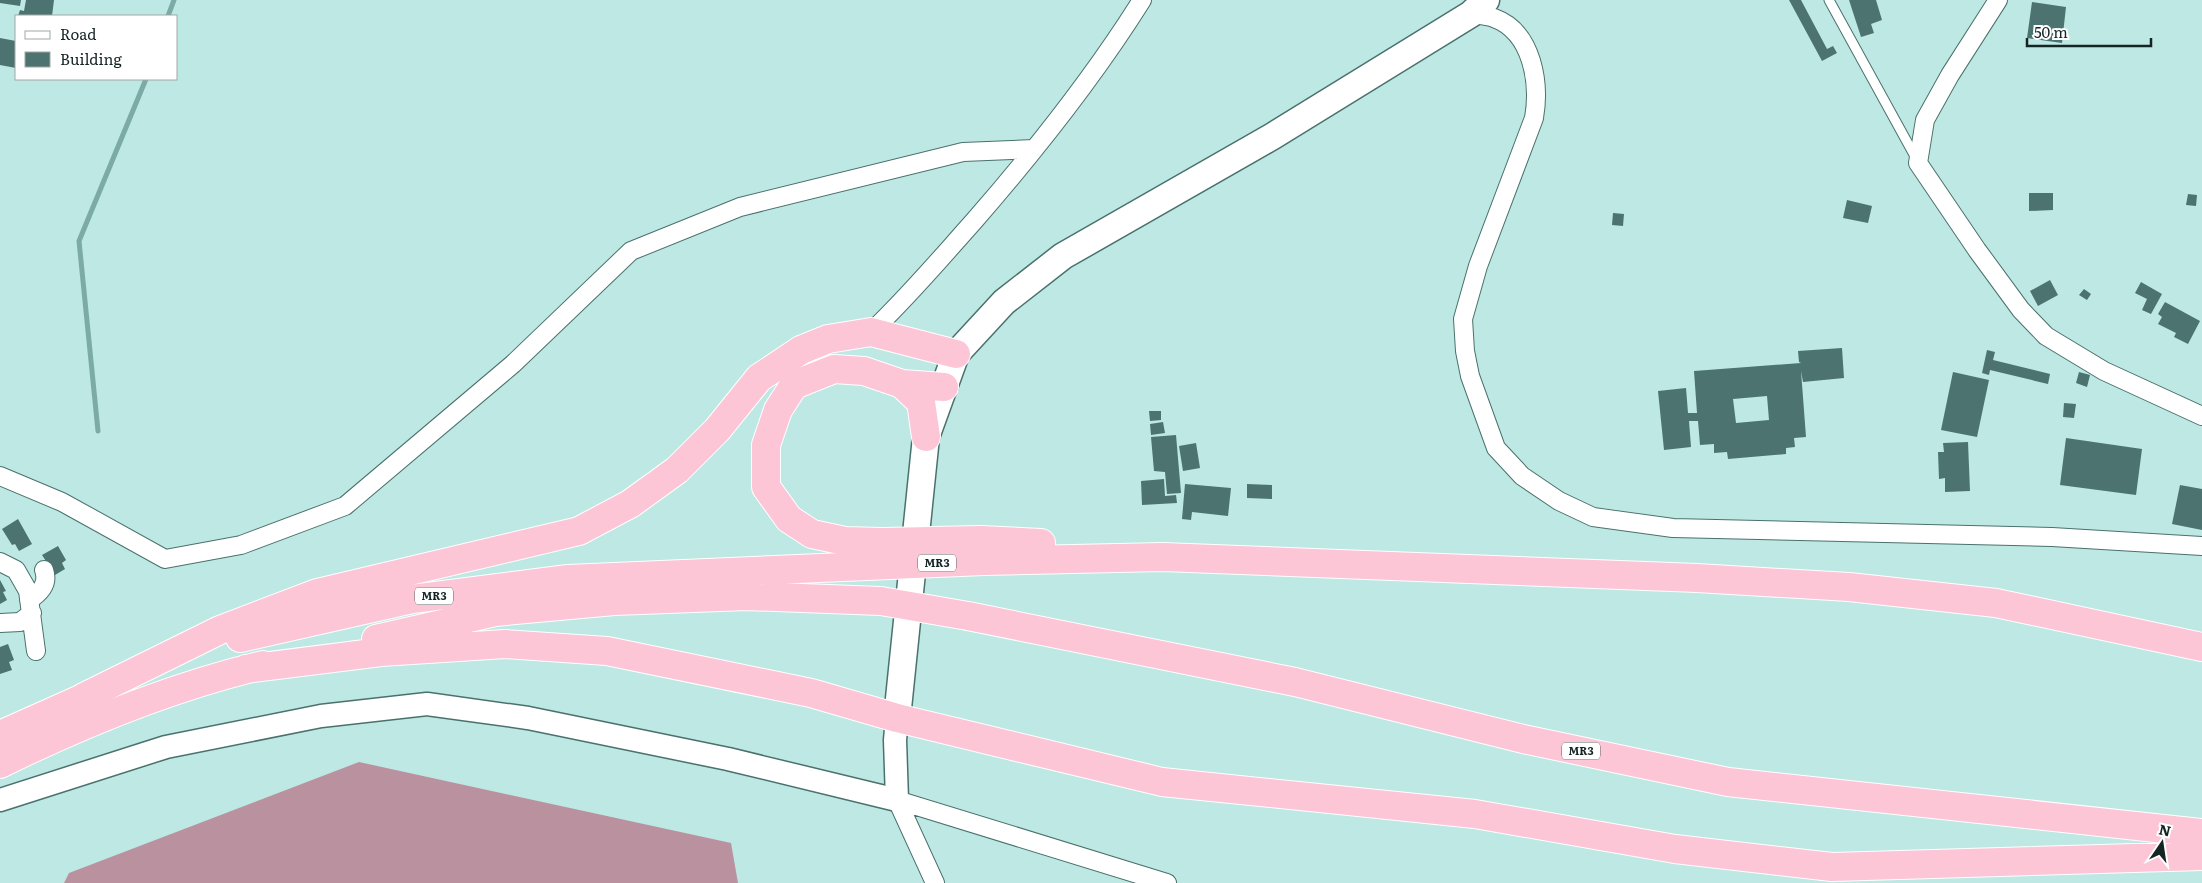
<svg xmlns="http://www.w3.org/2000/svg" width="2202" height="883" viewBox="0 0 2202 883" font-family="Literata,serif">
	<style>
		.forest { fill: #ba929f }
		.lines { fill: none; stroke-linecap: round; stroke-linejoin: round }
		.stream { stroke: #7caba6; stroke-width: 5 }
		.building { fill: #4c736f; fill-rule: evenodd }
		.service-casing { stroke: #4a716d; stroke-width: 11 }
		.minor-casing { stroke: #4a716d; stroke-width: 20 }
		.tertiary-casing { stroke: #4a716d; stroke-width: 25 }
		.secondary-casing { stroke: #4a716d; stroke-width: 29 }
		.motorway-casing { stroke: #fff; stroke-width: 30 }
		.service { stroke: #fff; stroke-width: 9 }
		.minor { stroke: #fff; stroke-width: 18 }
		.tertiary { stroke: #fff; stroke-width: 22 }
		.secondary { stroke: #fff; stroke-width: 26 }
		.motorway { stroke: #fcc6d7; stroke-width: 28 }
		.motorway-bridge-casing { stroke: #fff; stroke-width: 30; stroke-linecap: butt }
		.motorway-bridge { stroke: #fcc6d7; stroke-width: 28 }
		.labels { text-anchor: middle; stroke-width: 5; stroke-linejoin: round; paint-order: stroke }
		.shield { fill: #fff; stroke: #5b6666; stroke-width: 1 }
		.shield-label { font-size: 11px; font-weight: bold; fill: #152524 }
	</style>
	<rect width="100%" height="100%" fill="#bee8e3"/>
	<path class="forest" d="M 359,762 L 731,843 L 738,883 L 64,883 L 69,873 Z"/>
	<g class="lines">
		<path class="stream" d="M 168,16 L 174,0
			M 98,431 L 79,241 L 146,79"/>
	</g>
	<path class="building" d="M 0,0 L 21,0 L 20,6 L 0,3 Z
		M 26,0 L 54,0 L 52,16 L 18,16 L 20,10 L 24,11 Z
		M 1789,0 L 1801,0 L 1827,49 L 1833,46 L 1837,53 L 1822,61 Z
		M 1849,0 L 1876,0 L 1882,20 L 1871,24 L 1874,33 L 1861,37 Z
		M 2032,2 L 2066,7 L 2062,43 L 2027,38 Z
		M 0,38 L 16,41 L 16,68 L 0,65 Z
		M 2029,193 L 2053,193 L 2053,210 L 2029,211 Z
		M 2188,194 L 2197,195 L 2196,206 L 2186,205 Z
		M 1847,200 L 1872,206 L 1868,223 L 1843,218 Z
		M 1613,213 L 1624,214 L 1623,226 L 1612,225 Z
		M 2050,280 L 2058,295 L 2038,306 L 2030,291 Z
		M 2141,282 L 2162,294 L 2151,314 L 2142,310 L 2147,299 L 2135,293 Z
		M 2084,289 L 2091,294 L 2087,300 L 2079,295 Z
		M 2165,302 L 2200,321 L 2188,344 L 2174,337 L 2176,333 L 2158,324 L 2162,317 L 2158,314 Z
		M 1842,348 L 1844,378 L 1803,382 L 1801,371 L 1806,437 L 1794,438 L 1795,447 L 1786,448 L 1786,454 L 1728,459 L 1727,452 L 1714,453 L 1714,444 L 1700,445 L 1698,421 L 1689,421 L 1691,447 L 1664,450 L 1658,391 L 1686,388 L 1688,413 L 1697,413 L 1694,371 L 1801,363 L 1799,362 L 1798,351 ZM 1767,396 L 1769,420 L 1736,423 L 1733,399 Z
		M 1987,350 L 1995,352 L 1993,360 L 2050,374 L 2048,384 L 1990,370 L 1989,375 L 1982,373 Z
		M 1953,372 L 1989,380 L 1977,437 L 1941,430 Z
		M 2079,372 L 2090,375 L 2087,387 L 2076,383 Z
		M 2064,403 L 2076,404 L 2074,418 L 2063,417 Z
		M 1149,411 L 1161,411 L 1161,420 L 1150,421 Z
		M 1163,422 L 1165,433 L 1151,435 L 1150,424 Z
		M 1176,435 L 1181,493 L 1167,494 L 1165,472 L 1154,471 L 1151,437 Z
		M 2066,438 L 2142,449 L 2136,495 L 2060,485 Z
		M 1968,442 L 1970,491 L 1945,492 L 1945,478 L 1939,479 L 1938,452 L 1944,452 L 1943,443 Z
		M 1196,443 L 1200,468 L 1183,471 L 1179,446 Z
		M 1164,479 L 1165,496 L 1176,495 L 1177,503 L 1142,505 L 1141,481 Z
		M 1185,484 L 1231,488 L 1228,516 L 1192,512 L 1191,520 L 1182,519 Z
		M 1247,484 L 1272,485 L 1272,499 L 1247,498 Z
		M 2180,485 L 2202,489 L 2202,530 L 2172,524 Z
		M 18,519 L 32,544 L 19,551 L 15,544 L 12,545 L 2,529 Z
		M 58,546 L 66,560 L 62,563 L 65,569 L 55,575 L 42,555 Z
		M 0,580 L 6,591 L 3,592 L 7,600 L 0,604 Z
		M 8,644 L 14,660 L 9,662 L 12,670 L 0,674 L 0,647 Z"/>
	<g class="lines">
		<defs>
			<path id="service" d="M 1829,0 L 1917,160"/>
			<path id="minor" d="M 1998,0 L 1950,75 L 1925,120 L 1918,163 L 1977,250 L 2021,310 L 2046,336 L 2104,371 L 2202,416
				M 1471,14 C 1478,15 1487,15 1494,18 C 1533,32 1540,84 1534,118 L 1478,266 L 1463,319 L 1465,351 L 1470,376 L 1496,448 L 1522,476 L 1559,501 L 1593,517 L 1673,528 L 2052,537 L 2202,546
				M 871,332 C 908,297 940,259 974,221 C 1035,151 1093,78 1142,0
				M 0,476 L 62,502 L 165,559 L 241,545 L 345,506 L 513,364 L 631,251 L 740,207 L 963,152 L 1034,149
				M 0,562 L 16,570 L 28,591 L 36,651
				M 29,600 C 40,593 49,584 44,570
				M 0,623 L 20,622 L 32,613
				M 897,800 L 1167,883
				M 897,800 L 935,883"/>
			<path id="tertiary" d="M 0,800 L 166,747 L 321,716 L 427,704 L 528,718 L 728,759 L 897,800 L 895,740 L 897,718"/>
			<path id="secondary" d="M 897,718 L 926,437 L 956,354 L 1004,302 L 1063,256 L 1273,136 L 1471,14 L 1486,0"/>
			<path id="motorway" d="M 902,384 L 944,387
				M 981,540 L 1041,543
				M 882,542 L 845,541 L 812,534 L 789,519 L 766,487 L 766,445 L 778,410 L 794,385 L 834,369 L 864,371 L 902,384 L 921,402 L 926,437
				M 984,561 L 1163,557 L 1697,578 L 1849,587 L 1996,603 L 2202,647
				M 968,616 L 1295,682 L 1523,739 L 1728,782 L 2202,833
				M 240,638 L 412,599 L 568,579 L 890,565
				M 376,639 L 495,612 L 614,601 L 747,596 L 881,601
				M 246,669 L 381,652 L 505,644 L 607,651 L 811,693 L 897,718 L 1162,782 L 1475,814 L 1675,849 L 1832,867 L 2202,856
				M 84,697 L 220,630 L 317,593 L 579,531 L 630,504 L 677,470 L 717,430 L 759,378 L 801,350 L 828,339 L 871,332 L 956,354
				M 0,735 L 101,690
				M 0,764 C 81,724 175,686 263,665"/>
		</defs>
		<use href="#service" class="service-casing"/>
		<use href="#minor" class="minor-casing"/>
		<use href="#tertiary" class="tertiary-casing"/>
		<use href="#secondary" class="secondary-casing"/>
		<use href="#motorway" class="motorway-casing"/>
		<use href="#service" class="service"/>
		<use href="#minor" class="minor"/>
		<use href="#tertiary" class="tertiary"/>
		<use href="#secondary" class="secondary"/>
		<use href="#motorway" class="motorway"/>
		<defs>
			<path id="motorway-bridge" d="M 882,542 L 981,540
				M 890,565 L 984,561
				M 881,601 L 968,616"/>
		</defs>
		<use href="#motorway-bridge" class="motorway-bridge-casing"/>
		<use href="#motorway-bridge" class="motorway-bridge"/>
	</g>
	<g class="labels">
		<g class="shield">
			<rect x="918" y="554.5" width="38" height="17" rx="4"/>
			<rect x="415" y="587.5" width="38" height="17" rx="4"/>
			<rect x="1562" y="742.5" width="38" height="17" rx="4"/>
		</g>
		<g class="shield-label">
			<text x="937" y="567">MR3</text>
			<text x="434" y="600">MR3</text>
			<text x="1581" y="755">MR3</text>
		</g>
	</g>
	<rect x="15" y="15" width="162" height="65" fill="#ffffff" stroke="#a1a8a7"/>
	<rect x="25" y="31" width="25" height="8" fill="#ffffff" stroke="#a1a8a7"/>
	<text x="60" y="40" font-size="15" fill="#152524">Road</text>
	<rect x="25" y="52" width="25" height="15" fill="#4c736f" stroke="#a1a8a7"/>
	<text x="60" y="65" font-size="15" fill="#152524">Building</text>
	<g transform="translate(2162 843) rotate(13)" stroke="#ffffff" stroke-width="4" paint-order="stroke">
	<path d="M0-4L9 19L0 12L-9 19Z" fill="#152524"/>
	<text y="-8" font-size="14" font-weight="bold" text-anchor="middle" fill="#152524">N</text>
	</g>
	<path d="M2027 38v8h124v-8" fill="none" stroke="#152524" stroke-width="2.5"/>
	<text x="2034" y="38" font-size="15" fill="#152524" stroke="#ffffff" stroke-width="4" paint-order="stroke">50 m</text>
</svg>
